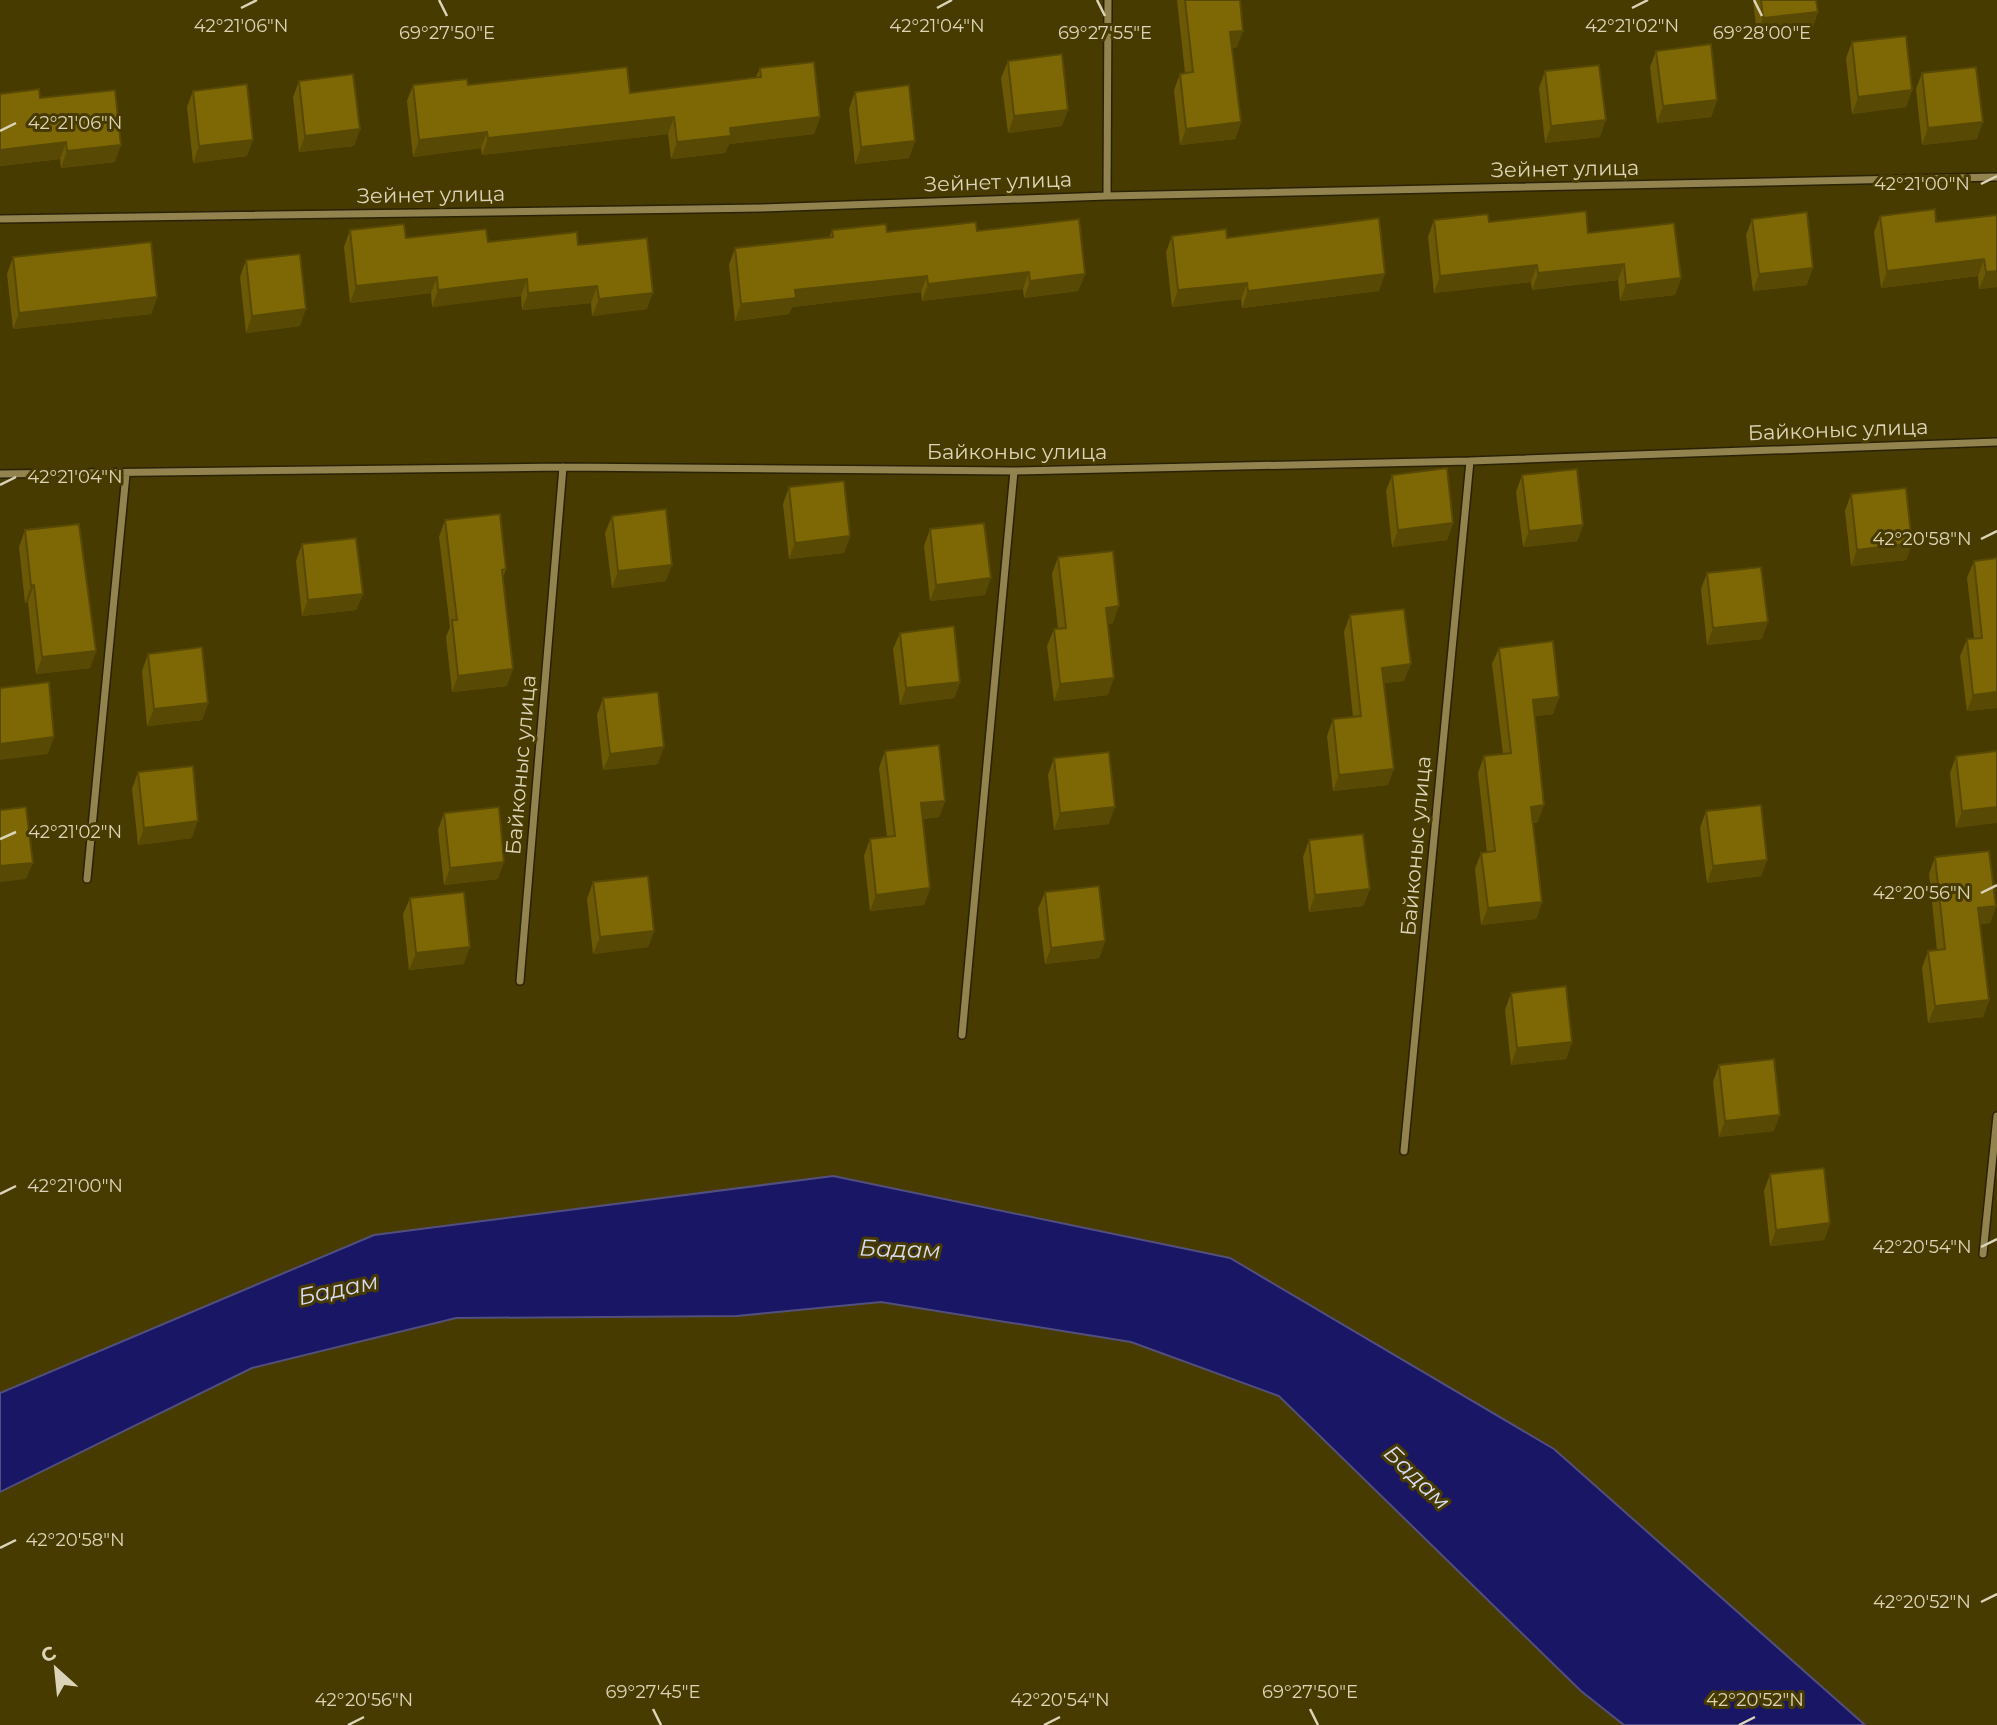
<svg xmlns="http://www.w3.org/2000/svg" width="1997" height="1725" viewBox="0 0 1997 1725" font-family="Montserrat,sans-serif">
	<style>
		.water { fill: #181665; stroke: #524f7e; stroke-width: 2 }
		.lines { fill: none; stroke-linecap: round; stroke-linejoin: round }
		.street-casing { stroke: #2a2206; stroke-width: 10 }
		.street { stroke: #93844f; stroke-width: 7 }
		.wall { fill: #6c5905 }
		.shaded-wall { fill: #584904 }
		.building { fill: #7e6806; stroke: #584904; stroke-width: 2 }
		.ticks { fill: none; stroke: #dbd4b9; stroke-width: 2.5 }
		.labels { text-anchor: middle; stroke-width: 6; stroke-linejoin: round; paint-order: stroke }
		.street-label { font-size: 21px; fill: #dbd4b9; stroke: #483b00 }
		.water-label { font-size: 23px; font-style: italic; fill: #d6dcf3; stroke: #483b00 }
		.ticks-label { font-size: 18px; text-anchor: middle; fill: #dbd4b9; stroke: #483b00; stroke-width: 6; stroke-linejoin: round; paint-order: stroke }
	</style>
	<rect width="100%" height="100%" fill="#483b00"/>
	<path class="water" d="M 833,1176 L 1230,1258 L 1554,1449 L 1865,1725 L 1624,1725 L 1581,1691 L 1279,1396 L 1131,1342 L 881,1302 L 737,1316 L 456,1318 L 252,1368 L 0,1492 L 0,1393 L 374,1235 Z"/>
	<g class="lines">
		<defs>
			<path id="street" d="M 1107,196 L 1108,0
				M 0,219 L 762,208 L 1107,196 L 1997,177
				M 0,474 L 563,467 L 1014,471 L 1470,461 L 1997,442
				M 87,879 L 126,474
				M 520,981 L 563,467
				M 962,1035 L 1014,471
				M 1404,1151 L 1470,461
				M 1983,1254 L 1997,1116"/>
		</defs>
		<use href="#street" class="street-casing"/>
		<use href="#street" class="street"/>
	</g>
	<path class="wall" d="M 1177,0 L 1240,0 L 1237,47 L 1232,48 L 1241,122 L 1235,139 L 1180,145 L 1174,90 L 1180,74 L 1185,73 Z
		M 1753,0 L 1816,0 L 1818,12 L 1812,29 L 1757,35 Z
		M 1852,42 L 1912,90 L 1906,107 L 1852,114 L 1846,58 Z
		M 1656,51 L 1717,100 L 1711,117 L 1657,123 L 1650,67 Z
		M 1008,61 L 1062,126 L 1008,133 L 1001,78 Z
		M 760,68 L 820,117 L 814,134 L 729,144 L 725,153 L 671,159 L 668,134 L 482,155 L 481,148 L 413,157 L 407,101 L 413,85 L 630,93 L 756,77 Z
		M 1545,71 L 1600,137 L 1545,143 L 1539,88 Z
		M 1922,73 L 1977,139 L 1922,145 L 1916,89 Z
		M 299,81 L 360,129 L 354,146 L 299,152 L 293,97 Z
		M 193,91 L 247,156 L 193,163 L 187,107 Z
		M 855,92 L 915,141 L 909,158 L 855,164 L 849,109 Z
		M 0,94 L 40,98 L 115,162 L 61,168 L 60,159 L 0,166 Z
		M 1997,215 L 1997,287 L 1979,289 L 1978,276 L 1881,288 L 1874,232 L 1880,216 L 1936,222 Z
		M 1752,219 L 1807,285 L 1753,291 L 1746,235 Z
		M 1434,220 L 1489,222 L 1588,233 L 1681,278 L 1675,295 L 1620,301 L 1618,280 L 1532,290 L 1531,282 L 1434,293 L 1428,237 Z
		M 350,230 L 406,238 L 578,245 L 647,309 L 592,316 L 591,303 L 522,310 L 521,296 L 432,307 L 431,293 L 350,303 L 344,247 Z
		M 832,230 L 887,232 L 977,231 L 1085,274 L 1078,291 L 1024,298 L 1023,289 L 922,301 L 921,292 L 792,307 L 789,314 L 735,321 L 729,265 L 735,248 L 829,238 Z
		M 1172,236 L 1227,238 L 1379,291 L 1242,308 L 1241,299 L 1172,307 L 1166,252 Z
		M 13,257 L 157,297 L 151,314 L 13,329 L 7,274 Z
		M 246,260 L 300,326 L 246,333 L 240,277 Z
		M 1392,475 L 1453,523 L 1447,540 L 1392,547 L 1386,491 Z
		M 1522,475 L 1583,525 L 1577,541 L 1523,547 L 1516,492 Z
		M 789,487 L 850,536 L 844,553 L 789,559 L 783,504 Z
		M 1851,494 L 1912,543 L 1906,560 L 1851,566 L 1845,511 Z
		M 612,516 L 666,581 L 612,588 L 605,533 Z
		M 445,520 L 506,569 L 503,577 L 507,686 L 452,692 L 446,637 L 450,627 L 439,537 Z
		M 930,529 L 985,595 L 930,601 L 924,546 Z
		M 25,530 L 96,651 L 90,668 L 36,674 L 28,602 L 25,603 L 19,547 Z
		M 302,544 L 363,594 L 356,610 L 302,616 L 296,561 Z
		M 1058,557 L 1113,623 L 1108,624 L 1108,695 L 1054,701 L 1047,646 L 1054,629 L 1058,629 L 1052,574 Z
		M 1974,561 L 1997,708 L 1967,711 L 1960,656 L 1967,639 L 1974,638 L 1967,578 Z
		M 1707,573 L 1762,639 L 1707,645 L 1701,589 Z
		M 1350,615 L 1404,681 L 1384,683 L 1388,785 L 1333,791 L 1327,736 L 1333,719 L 1353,717 L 1344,632 Z
		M 900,633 L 960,682 L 954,698 L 900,705 L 893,649 Z
		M 1499,648 L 1559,697 L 1553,714 L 1535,716 L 1538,822 L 1533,823 L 1542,902 L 1536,919 L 1481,925 L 1475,869 L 1481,853 L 1487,852 L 1478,773 L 1484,756 L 1503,754 L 1492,664 Z
		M 148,654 L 208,703 L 202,720 L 147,726 L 142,671 Z
		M 603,698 L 658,764 L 603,770 L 597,715 Z
		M 885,751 L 945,801 L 939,817 L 923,819 L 930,888 L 924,905 L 870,911 L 864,856 L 870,839 L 887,837 L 879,768 Z
		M 1997,751 L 1956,828 L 1950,773 L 1956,756 Z
		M 1054,758 L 1109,824 L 1054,830 L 1048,775 Z
		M 138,772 L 192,838 L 138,845 L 132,789 Z
		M 1706,811 L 1767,860 L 1761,876 L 1707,883 L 1700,828 Z
		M 444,813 L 498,879 L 444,885 L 438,830 Z
		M 1309,840 L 1370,889 L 1363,906 L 1309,912 L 1303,857 Z
		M 1935,857 L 1996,906 L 1990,923 L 1980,924 L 1989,1000 L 1983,1017 L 1928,1023 L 1922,968 L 1928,951 L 1937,950 L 1929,874 Z
		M 593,882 L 654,931 L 648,947 L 593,954 L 587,899 Z
		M 1045,892 L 1105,941 L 1099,958 L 1045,964 L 1038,909 Z
		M 410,898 L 464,964 L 409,970 L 403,914 Z
		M 1511,993 L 1572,1042 L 1566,1059 L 1511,1065 L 1505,1010 Z
		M 1719,1065 L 1774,1131 L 1719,1137 L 1713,1082 Z
		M 1770,1174 L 1830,1223 L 1824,1240 L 1770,1246 L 1764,1191 Z"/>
	<path class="shaded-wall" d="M 1818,12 L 1812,29 L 1757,35 L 1763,18 Z
		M 1243,31 L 1237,47 L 1224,49 L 1230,32 Z
		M 1912,90 L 1906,107 L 1852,114 L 1858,97 Z
		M 1717,100 L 1711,117 L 1657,123 L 1663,106 Z
		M 1068,110 L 1062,126 L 1008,133 L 1014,116 Z
		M 674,117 L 668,134 L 482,155 L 488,138 Z
		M 820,117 L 814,134 L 729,144 L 725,153 L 671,159 L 677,142 L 730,128 Z
		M 1606,120 L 1600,137 L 1545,143 L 1551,126 Z
		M 1241,122 L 1235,139 L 1180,145 L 1186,129 Z
		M 1983,122 L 1977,139 L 1922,145 L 1928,128 Z
		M 360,129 L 354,146 L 299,152 L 305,136 Z
		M 487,132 L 481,148 L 413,157 L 419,140 Z
		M 253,140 L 247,156 L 193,163 L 199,146 Z
		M 915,141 L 909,158 L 855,164 L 861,147 Z
		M 66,142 L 60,159 L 0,166 L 0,150 Z
		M 121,145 L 115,162 L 61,168 L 67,151 Z
		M 1984,259 L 1978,276 L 1881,288 L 1887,271 Z
		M 1624,264 L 1618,280 L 1532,290 L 1538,273 Z
		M 1537,265 L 1531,282 L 1434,293 L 1440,276 Z
		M 1813,268 L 1807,285 L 1753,291 L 1759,274 Z
		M 1997,271 L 1997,287 L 1979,289 L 1986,272 Z
		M 1029,272 L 1023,289 L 922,301 L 928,284 Z
		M 1085,274 L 1078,291 L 1024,298 L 1030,281 Z
		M 1385,274 L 1379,291 L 1242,308 L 1248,291 Z
		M 927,276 L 921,292 L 792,307 L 789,314 L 735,321 L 741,304 L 795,290 Z
		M 437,277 L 431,293 L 350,303 L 356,286 Z
		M 1681,278 L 1675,295 L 1620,301 L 1626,285 Z
		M 527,279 L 521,296 L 432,307 L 438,290 Z
		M 1247,283 L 1241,299 L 1172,307 L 1178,290 Z
		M 597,286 L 591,303 L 522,310 L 528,293 Z
		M 653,293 L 647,309 L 592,316 L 599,299 Z
		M 157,297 L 151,314 L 13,329 L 19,313 Z
		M 306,309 L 300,326 L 246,333 L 252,316 Z
		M 1453,523 L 1447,540 L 1392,547 L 1398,530 Z
		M 1583,525 L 1577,541 L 1523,547 L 1529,531 Z
		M 850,536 L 844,553 L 789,559 L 795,543 Z
		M 1912,543 L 1906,560 L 1851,566 L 1857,550 Z
		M 672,565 L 666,581 L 612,588 L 618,571 Z
		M 991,578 L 985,595 L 930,601 L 936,585 Z
		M 34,585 L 28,602 L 25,603 L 31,586 Z
		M 363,594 L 356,610 L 302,616 L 308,600 Z
		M 1119,606 L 1113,623 L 1100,624 L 1106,608 Z
		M 1768,622 L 1762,639 L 1707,645 L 1713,628 Z
		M 96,651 L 90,668 L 36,674 L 42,657 Z
		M 1411,664 L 1404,681 L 1376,684 L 1382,668 Z
		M 513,669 L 507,686 L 452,692 L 458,676 Z
		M 1114,678 L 1108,695 L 1054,701 L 1060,684 Z
		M 960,682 L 954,698 L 900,705 L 906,688 Z
		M 1997,692 L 1997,708 L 1967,711 L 1973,695 Z
		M 1559,697 L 1553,714 L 1527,717 L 1533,700 Z
		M 208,703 L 202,720 L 147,726 L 154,709 Z
		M 54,737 L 48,754 L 0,760 L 0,744 Z
		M 664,747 L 658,764 L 603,770 L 610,754 Z
		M 1394,769 L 1388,785 L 1333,791 L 1339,775 Z
		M 945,801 L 939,817 L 915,820 L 921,803 Z
		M 1544,805 L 1538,822 L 1525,824 L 1531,807 Z
		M 1115,807 L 1109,824 L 1054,830 L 1060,813 Z
		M 1997,807 L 1997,823 L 1956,828 L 1962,811 Z
		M 198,821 L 192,838 L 138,845 L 144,828 Z
		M 1767,860 L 1761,876 L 1707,883 L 1713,866 Z
		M 504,862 L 498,879 L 444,885 L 450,868 Z
		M 33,863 L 26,879 L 0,882 L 0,866 Z
		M 930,888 L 924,905 L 870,911 L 876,895 Z
		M 1370,889 L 1363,906 L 1309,912 L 1315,895 Z
		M 1542,902 L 1536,919 L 1481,925 L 1488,908 Z
		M 1996,906 L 1990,923 L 1972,925 L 1978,908 Z
		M 654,931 L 648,947 L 593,954 L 600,937 Z
		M 1105,941 L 1099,958 L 1045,964 L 1051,948 Z
		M 470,947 L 464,964 L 409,970 L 416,953 Z
		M 1989,1000 L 1983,1017 L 1928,1023 L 1935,1006 Z
		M 1572,1042 L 1566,1059 L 1511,1065 L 1517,1048 Z
		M 1780,1115 L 1774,1131 L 1719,1137 L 1725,1121 Z
		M 1830,1223 L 1824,1240 L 1770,1246 L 1776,1230 Z"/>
	<path class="building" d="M 1185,0 L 1240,0 L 1243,31 L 1230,32 L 1241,122 L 1186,129 L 1180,74 L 1193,72 Z
		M 1761,0 L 1816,0 L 1818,12 L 1763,18 Z
		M 1906,36 L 1912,90 L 1858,97 L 1852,42 Z
		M 1711,44 L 1717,100 L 1663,106 L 1656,51 Z
		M 1062,54 L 1068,110 L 1014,116 L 1008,61 Z
		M 814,62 L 820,117 L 730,128 L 731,136 L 677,142 L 674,117 L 488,138 L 487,132 L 419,140 L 413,85 L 467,79 L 468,85 L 627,67 L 630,93 L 761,77 L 760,68 Z
		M 1599,65 L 1606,120 L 1551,126 L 1545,71 Z
		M 1976,67 L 1983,122 L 1928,128 L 1922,73 Z
		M 353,74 L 360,129 L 305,136 L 299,81 Z
		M 247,84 L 253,140 L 199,146 L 193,91 Z
		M 909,85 L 915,141 L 861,147 L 855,92 Z
		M 39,89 L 40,98 L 115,90 L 121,145 L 67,151 L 66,142 L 0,150 L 0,94 Z
		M 1935,209 L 1936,222 L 1997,215 L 1997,271 L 1986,272 L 1984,259 L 1887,271 L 1880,216 Z
		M 1586,211 L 1588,233 L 1674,223 L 1681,278 L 1626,285 L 1624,264 L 1538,273 L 1537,265 L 1440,276 L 1434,220 L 1488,214 L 1489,222 Z
		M 1807,212 L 1813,268 L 1759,274 L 1752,219 Z
		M 1379,218 L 1385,274 L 1248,291 L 1247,283 L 1178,290 L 1172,236 L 1226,229 L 1227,238 Z
		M 1079,219 L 1085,274 L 1030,281 L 1029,272 L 928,284 L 927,276 L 795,290 L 796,298 L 741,304 L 735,248 L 833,237 L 832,230 L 886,224 L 887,232 L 976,222 L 977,231 Z
		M 404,224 L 406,238 L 486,229 L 488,242 L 577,232 L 578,245 L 647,238 L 653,293 L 599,299 L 597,286 L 528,293 L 527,279 L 438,290 L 437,277 L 356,286 L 350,230 Z
		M 151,242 L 157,297 L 19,313 L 13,257 Z
		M 300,254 L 306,309 L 252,316 L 246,260 Z
		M 1447,468 L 1453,523 L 1398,530 L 1392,475 Z
		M 1577,469 L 1583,525 L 1529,531 L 1522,475 Z
		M 844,481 L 850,536 L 795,543 L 789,487 Z
		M 1906,488 L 1912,543 L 1857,550 L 1851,494 Z
		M 666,509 L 672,565 L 618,571 L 612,516 Z
		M 500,514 L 506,569 L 502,570 L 513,669 L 458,676 L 452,620 L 457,620 L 445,520 Z
		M 984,523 L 991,578 L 936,585 L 930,529 Z
		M 79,524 L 96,651 L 42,657 L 34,585 L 31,586 L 25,530 Z
		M 356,538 L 363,594 L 308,600 L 302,544 Z
		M 1113,551 L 1119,606 L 1106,608 L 1114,678 L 1060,684 L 1054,629 L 1066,628 L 1058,557 Z
		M 1997,558 L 1997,692 L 1973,695 L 1967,639 L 1982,638 L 1974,561 Z
		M 1761,567 L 1768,622 L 1713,628 L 1707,573 Z
		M 1404,609 L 1411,664 L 1382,668 L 1394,769 L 1339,775 L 1333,719 L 1361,716 L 1350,615 Z
		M 954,626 L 960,682 L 906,688 L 900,633 Z
		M 1553,641 L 1559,697 L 1533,700 L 1544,805 L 1531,807 L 1542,902 L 1488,908 L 1481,853 L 1495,851 L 1484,756 L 1511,753 L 1499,648 Z
		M 202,647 L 208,703 L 154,709 L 148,654 Z
		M 49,682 L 54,737 L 0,744 L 0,688 Z
		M 658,692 L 664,747 L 610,754 L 603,698 Z
		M 939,745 L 945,801 L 921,803 L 930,888 L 876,895 L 870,839 L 895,836 L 885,751 Z
		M 1997,751 L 1997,807 L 1962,811 L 1956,756 Z
		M 1109,752 L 1115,807 L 1060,813 L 1054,758 Z
		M 193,766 L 198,821 L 144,828 L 138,772 Z
		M 1761,805 L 1767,860 L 1713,866 L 1706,811 Z
		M 26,807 L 33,863 L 0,866 L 0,810 Z
		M 499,807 L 504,862 L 450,868 L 444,813 Z
		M 1363,834 L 1370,889 L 1315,895 L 1309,840 Z
		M 1989,851 L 1996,906 L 1978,908 L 1989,1000 L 1935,1006 L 1928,951 L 1945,949 L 1935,857 Z
		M 648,876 L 654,931 L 600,937 L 593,882 Z
		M 1099,886 L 1105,941 L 1051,948 L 1045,892 Z
		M 464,892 L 470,947 L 416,953 L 410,898 Z
		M 1566,986 L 1572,1042 L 1517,1048 L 1511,993 Z
		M 1774,1059 L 1780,1115 L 1725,1121 L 1719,1065 Z
		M 1824,1168 L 1830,1223 L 1776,1230 L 1770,1174 Z"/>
	<path class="ticks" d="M 439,0 L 447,16M 1097,0 L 1105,16M 1754,0 L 1762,16M 241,8 L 257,0M 937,8 L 952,0M 1632,8 L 1648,0M 0,131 L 16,123M 1981,184 L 1997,176M 0,485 L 16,477M 1981,539 L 1997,531M 0,839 L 16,832M 1981,893 L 1997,885M 0,1194 L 16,1186M 1981,1247 L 1997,1239M 0,1548 L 16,1540M 1981,1602 L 1997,1594M 653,1709 L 661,1725M 1310,1709 L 1318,1725M 348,1725 L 364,1717M 1044,1725 L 1060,1717M 1739,1725 L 1755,1717"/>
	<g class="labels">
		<g class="street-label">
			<text transform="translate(1565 169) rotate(-1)" y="7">Зейнет улица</text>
			<text transform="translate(998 182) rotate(-2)" y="7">Зейнет улица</text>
			<text transform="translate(431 195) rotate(-1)" y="7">Зейнет улица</text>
			<text transform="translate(1838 430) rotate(-2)" y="7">Байконыс улица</text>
			<text x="1017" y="459">Байконыс улица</text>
			<text transform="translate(521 765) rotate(-85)" y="7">Байконыс улица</text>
			<text transform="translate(1416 846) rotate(-85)" y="7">Байконыс улица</text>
		</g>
		<g class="water-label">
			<text transform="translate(900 1249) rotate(2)" y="8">Бадам</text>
			<text transform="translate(338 1289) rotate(-12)" y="8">Бадам</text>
			<text transform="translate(1417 1477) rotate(44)" y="8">Бадам</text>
		</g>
	</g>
	<g class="ticks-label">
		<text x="241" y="32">42°21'06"N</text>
		<text x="937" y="32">42°21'04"N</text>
		<text x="1632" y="32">42°21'02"N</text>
		<text x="447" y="39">69°27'50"E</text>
		<text x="1105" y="39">69°27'55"E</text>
		<text x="1762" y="39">69°28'00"E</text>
		<text x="75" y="129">42°21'06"N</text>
		<text x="1922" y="190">42°21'00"N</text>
		<text x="75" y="483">42°21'04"N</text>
		<text x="1922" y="545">42°20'58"N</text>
		<text x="75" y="838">42°21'02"N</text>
		<text x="1922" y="899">42°20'56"N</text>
		<text x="75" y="1192">42°21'00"N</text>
		<text x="1922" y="1253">42°20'54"N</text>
		<text x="75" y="1546">42°20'58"N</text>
		<text x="1922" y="1608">42°20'52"N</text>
		<text x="653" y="1698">69°27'45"E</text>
		<text x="1310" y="1698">69°27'50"E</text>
		<text x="364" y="1706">42°20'56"N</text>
		<text x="1060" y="1706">42°20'54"N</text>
		<text x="1755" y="1706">42°20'52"N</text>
	</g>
	<g transform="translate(56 1669) rotate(333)" stroke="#483b00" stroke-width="5" paint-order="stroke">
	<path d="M0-5L12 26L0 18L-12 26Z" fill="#dbd4b9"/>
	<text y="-10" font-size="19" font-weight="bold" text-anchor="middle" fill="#dbd4b9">С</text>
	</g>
</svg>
